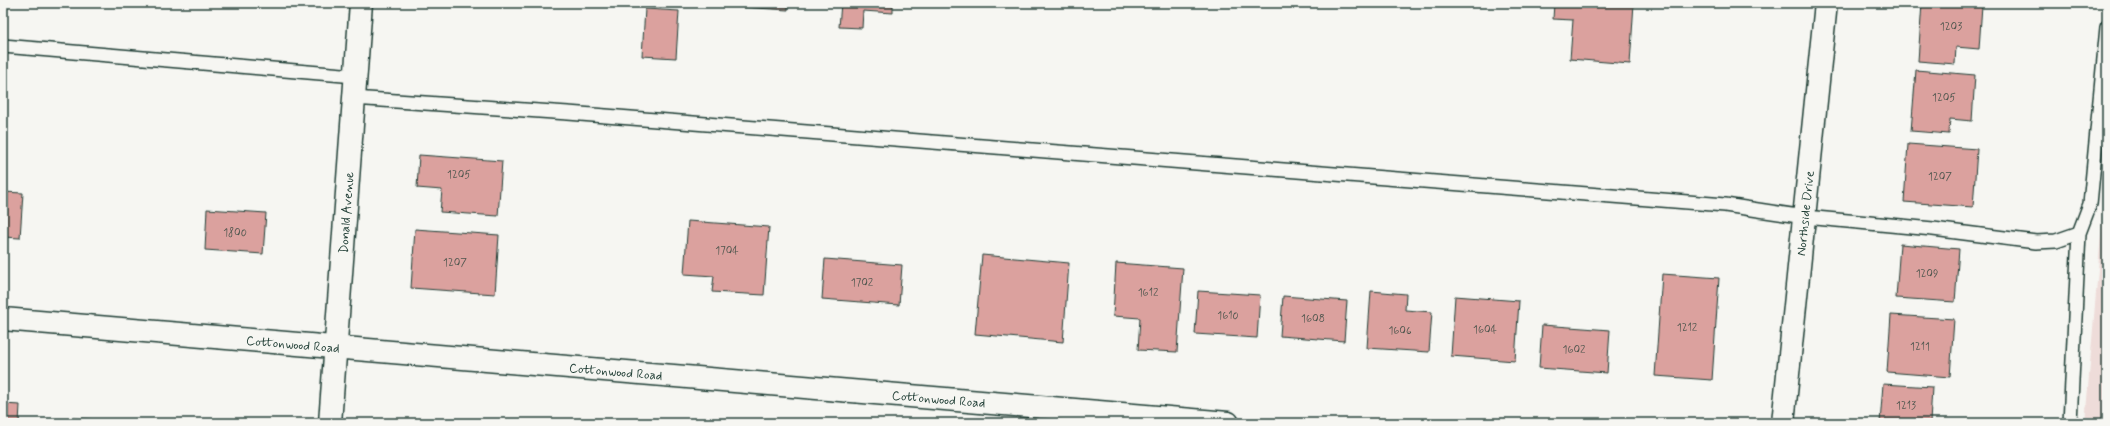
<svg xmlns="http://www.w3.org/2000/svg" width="2110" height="426" viewBox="0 0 2110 426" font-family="Mynerve,sans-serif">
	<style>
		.built { fill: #eedcd9 }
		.building { fill: #dba19e; stroke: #1f3d34 }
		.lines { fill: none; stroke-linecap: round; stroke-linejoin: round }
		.lane-casing { stroke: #1f3d34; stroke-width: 16 }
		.street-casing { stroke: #1f3d34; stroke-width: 25 }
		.lane { stroke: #f6f6f2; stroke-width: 13 }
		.street { stroke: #f6f6f2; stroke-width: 22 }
		.labels { text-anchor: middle; stroke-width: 3; stroke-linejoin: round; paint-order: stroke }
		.number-label { font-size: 11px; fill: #4e564e }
		.street-label { font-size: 13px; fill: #1f3d34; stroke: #f6f6f2 }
	</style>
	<rect width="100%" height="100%" fill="#f6f6f2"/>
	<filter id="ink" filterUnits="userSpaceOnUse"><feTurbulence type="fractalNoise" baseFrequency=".025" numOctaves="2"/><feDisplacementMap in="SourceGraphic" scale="8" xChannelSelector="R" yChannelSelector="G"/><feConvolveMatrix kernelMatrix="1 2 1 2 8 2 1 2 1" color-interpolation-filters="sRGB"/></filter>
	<g filter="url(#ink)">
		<path class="built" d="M 2107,163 L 2107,423 L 2085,423 Z"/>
		<path class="building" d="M 723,3 L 788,3 L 788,10 L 723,6 Z
			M 841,3 L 893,3 L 893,13 L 863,11 L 862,28 L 839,27 Z
			M 1554,3 L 1634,3 L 1630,64 L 1570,59 L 1573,20 L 1553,19 Z
			M 1922,3 L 1982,5 L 1979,49 L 1956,47 L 1955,64 L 1918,61 Z
			M 645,9 L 679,11 L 676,58 L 642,56 Z
			M 1916,70 L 1975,75 L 1972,121 L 1950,119 L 1949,134 L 1911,131 Z
			M 1908,144 L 1977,149 L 1973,207 L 1904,202 Z
			M 419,155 L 502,161 L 498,216 L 440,212 L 442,190 L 417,188 Z
			M 3,192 L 23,193 L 20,238 L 3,237 Z
			M 207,209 L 266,213 L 263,254 L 205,250 Z
			M 688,221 L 769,227 L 764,295 L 712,292 L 714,276 L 684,274 Z
			M 415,229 L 499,235 L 495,294 L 411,288 Z
			M 1900,244 L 1959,249 L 1955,302 L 1896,298 Z
			M 982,255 L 1069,263 L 1063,342 L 975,334 Z
			M 825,259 L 902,265 L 899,305 L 822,299 Z
			M 1116,263 L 1183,268 L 1177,352 L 1138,350 L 1140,318 L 1113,316 Z
			M 1662,274 L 1719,278 L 1712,380 L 1655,376 Z
			M 1198,291 L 1260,295 L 1257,338 L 1195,334 Z
			M 1371,291 L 1406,294 L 1405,310 L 1432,312 L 1429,352 L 1367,348 Z
			M 1283,296 L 1347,301 L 1344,341 L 1280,336 Z
			M 1455,296 L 1519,301 L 1515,361 L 1451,356 Z
			M 1891,315 L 1954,319 L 1950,377 L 1887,372 Z
			M 1542,325 L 1610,330 L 1607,373 L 1539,368 Z
			M 1883,384 L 1932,387 L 1930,423 L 1880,423 Z
			M 3,404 L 20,405 L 19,423 L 3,423 Z
			M 73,418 L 138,423 L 73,423 Z"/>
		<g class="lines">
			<defs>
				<path id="lane" d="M 3,46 L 355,76
					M 353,98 L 568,113 L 1725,205 L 1805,217 L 1933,229 L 2036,242 L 2056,241 L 2079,233 L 2090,204 L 2107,27
					M 2070,423 L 2079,233"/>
				<g id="street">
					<path id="s1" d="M 3,319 L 1228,423"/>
					<path id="s2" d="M 330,423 L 361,3"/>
					<path id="s3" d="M 1783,423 L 1826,3"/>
				</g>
			</defs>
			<use href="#lane" class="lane-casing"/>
			<use href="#street" class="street-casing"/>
			<use href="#lane" class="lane"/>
			<use href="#street" class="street"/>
		</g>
	</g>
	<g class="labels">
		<g class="number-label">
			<text x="1951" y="30">1203</text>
			<text x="1944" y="101">1205</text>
			<text x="459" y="178">1205</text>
			<text x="1940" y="180">1207</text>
			<text x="235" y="236">1800</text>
			<text x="727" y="254">1704</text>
			<text x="455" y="266">1207</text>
			<text x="1927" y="277">1209</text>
			<text x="862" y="286">1702</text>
			<text x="1148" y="296">1612</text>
			<text x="1228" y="319">1610</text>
			<text x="1313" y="322">1608</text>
			<text x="1687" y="331">1212</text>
			<text x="1485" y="333">1604</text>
			<text x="1400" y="334">1606</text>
			<text x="1920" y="350">1211</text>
			<text x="1574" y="353">1602</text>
			<text x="1906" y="409">1213</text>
		</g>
		<g class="street-label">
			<text dy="5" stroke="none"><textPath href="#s2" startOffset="211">Donald Avenue</textPath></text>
			<text dy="5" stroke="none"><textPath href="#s3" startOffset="211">Northside Drive</textPath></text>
			<text dy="5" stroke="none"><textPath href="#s1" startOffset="291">Cottonwood Road</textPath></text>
			<text dy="5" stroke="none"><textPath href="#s1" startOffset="615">Cottonwood Road</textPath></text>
			<text dy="5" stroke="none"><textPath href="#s1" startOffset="939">Cottonwood Road</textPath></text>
		</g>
	</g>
	<rect width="2110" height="426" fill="none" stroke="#f6f6f2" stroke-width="16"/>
	<rect x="8" y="8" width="2094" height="410" fill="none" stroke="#1f3d34" stroke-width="1.5" filter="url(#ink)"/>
</svg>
